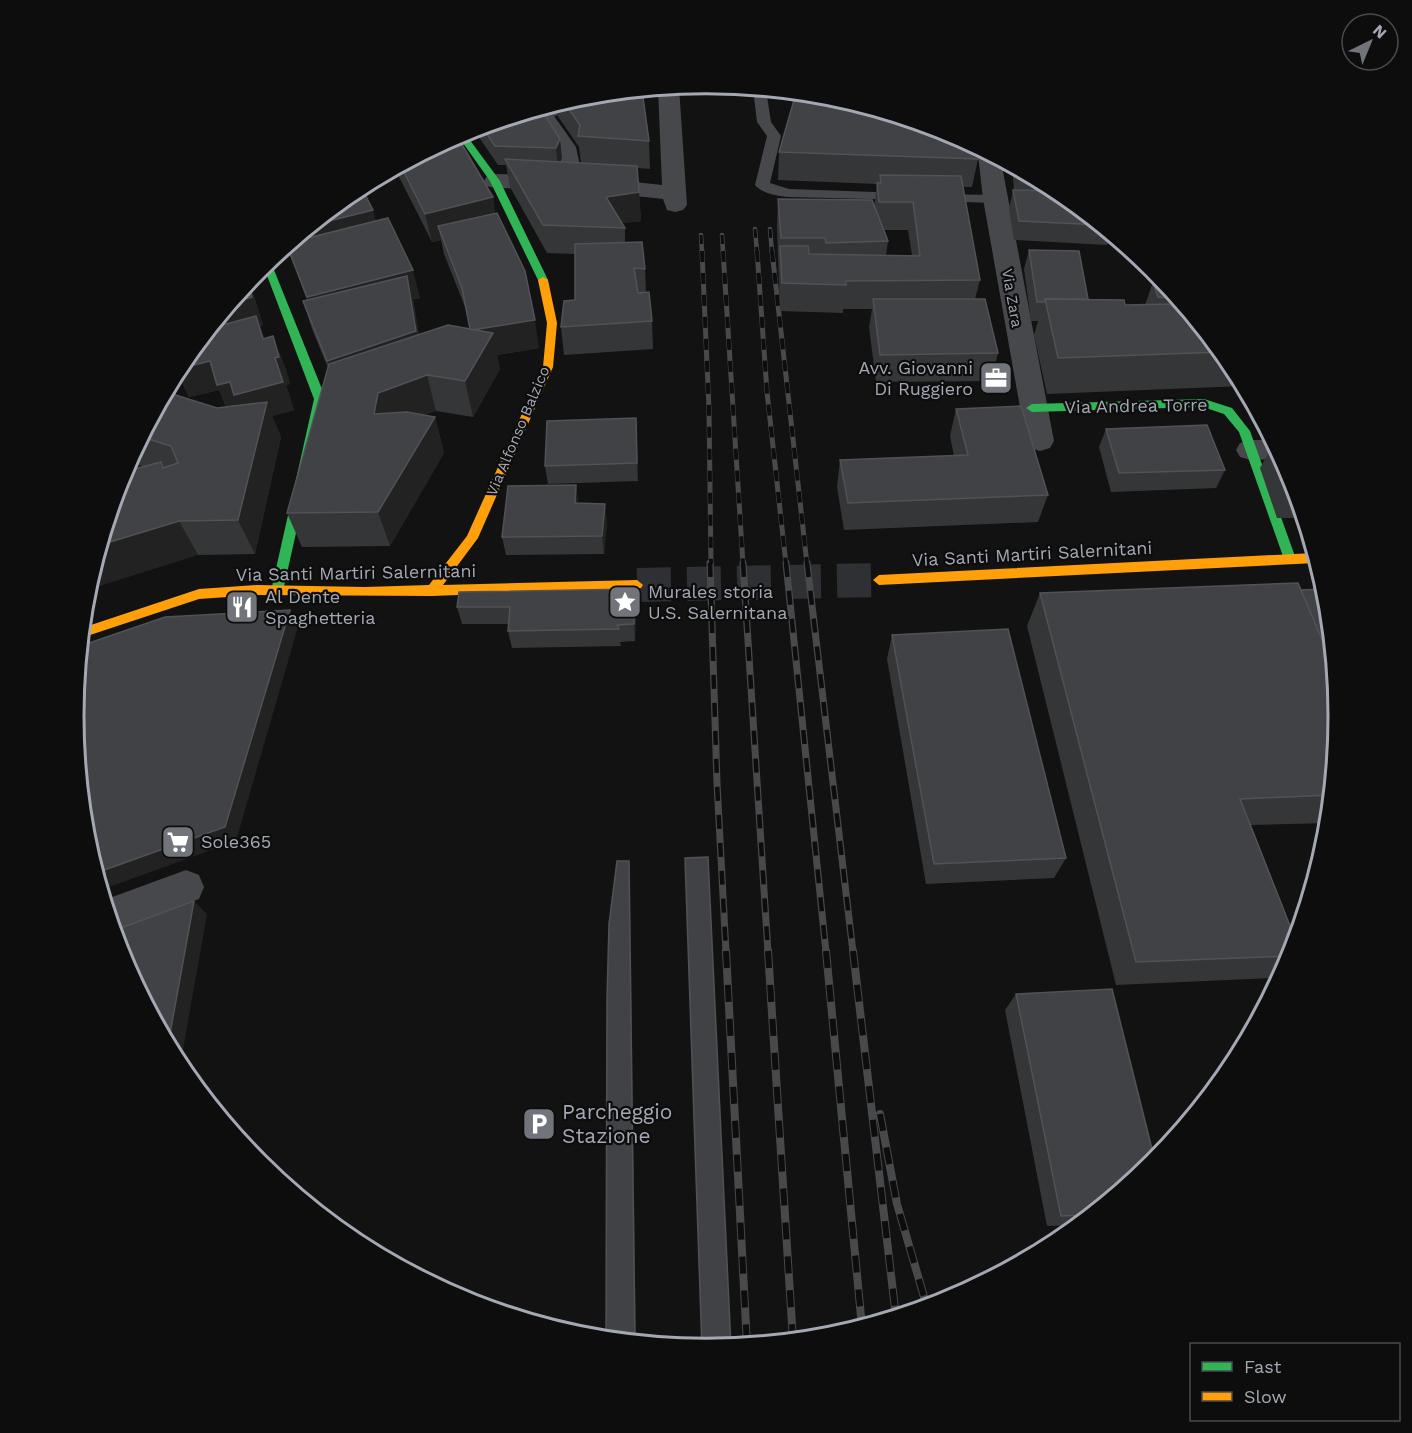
<svg xmlns="http://www.w3.org/2000/svg" width="1412" height="1433" viewBox="0 0 1412 1433" font-family="'Work Sans',sans-serif">
	<style>
		.lines { fill: none; stroke-linecap: round; stroke-linejoin: round }
		.secondary-tunnel { stroke: #2f3033; stroke-width: 34; stroke-dasharray: 34 16; stroke-linecap: butt }
		.lane { fill: #47484b; fill-rule: evenodd }
		.street { fill: #47484b; fill-rule: evenodd }
		.fast { fill: #30b455; fill-rule: evenodd }
		.slow { fill: #ff9f0a; fill-rule: evenodd }
		.rail-far3-casing { stroke: #47494b; stroke-width: 4.5 }
		.rail-far2-casing { stroke: #47494b; stroke-width: 5 }
		.rail-far1-casing { stroke: #47494b; stroke-width: 7 }
		.rail-casing { stroke: #47494b; stroke-width: 8 }
		.rail-far3 { stroke: #0d0d0e; stroke-width: 3; stroke-dasharray: 9; stroke-linecap: butt }
		.rail-far2 { stroke: #0d0d0e; stroke-width: 4; stroke-dasharray: 11; stroke-linecap: butt }
		.rail-far1 { stroke: #0d0d0e; stroke-width: 4.5; stroke-dasharray: 14; stroke-linecap: butt }
		.rail { stroke: #0d0d0e; stroke-width: 6; stroke-dasharray: 17; stroke-linecap: butt }
		.wall { fill: #353637; fill-rule: evenodd }
		.shaded-wall { fill: #222223 }
		.building { fill: #414245; stroke: #515256; stroke-width: 1.5 }
		.labels { text-anchor: middle; stroke-width: 4.5; stroke-linejoin: round; paint-order: stroke }
		.far-street-label { font-size: 15px; fill: #a4a8b3; stroke: #0d0d0e }
		.poi-label { font-size: 18px; fill: #a4a8b3; stroke: #0d0d0e; text-anchor: start }
		.street-label { font-size: 18px; fill: #a4a8b3; stroke: #0d0d0e }
		.near-poi-label { font-size: 21px; fill: #a4a8b3; stroke: #0d0d0e; text-anchor: start }
		.rim { fill: none; stroke: #a4a8b3; stroke-width: 3 }
	</style>
	<rect width="100%" height="100%" fill="#121213"/>
	<g class="lines">
		<path class="secondary-tunnel" d="M 637,585 L 879,580"/>
		<path class="lane" d="M 753,89 L 766,90 L 771,122 L 781,136 L 770,183 L 789,189 L 904,193 L 911,197 L 909,200 L 789,197 C 777,196 763,194 755,185 L 767,136 L 757,122 Z
			M 938,194 L 995,195 L 1002,199 L 995,203 L 933,201 L 931,198 Z"/>
		<path class="street" d="M 679,87 L 687,205 L 683,210 L 675,212 L 667,210 L 663,199 L 572,189 L 495,188 L 487,186 L 484,181 L 487,176 L 495,174 L 559,175 L 554,147 L 534,120 L 511,125 L 502,121 L 580,97 L 606,94 L 612,99 L 609,104 L 554,116 L 576,147 L 582,176 L 662,185 L 658,89 Z
			M 981,150 L 1001,161 L 1054,441 L 1050,448 L 1040,451 L 1030,448 L 1026,441 L 983,199 L 978,154 Z
			M 1250,440 L 1272,440 L 1282,459 L 1250,460 L 1240,457 L 1236,450 L 1240,443 Z
			M 186,870 L 199,875 L 204,887 L 199,899 L 113,931 L 104,900 Z"/>
		<path class="fast" d="M 464,132 L 500,181 L 548,280 L 547,282 L 543,283 L 538,280 L 490,181 L 458,136 Z
			M 270,260 L 326,399 L 283,591 L 277,596 L 271,591 L 314,399 L 263,265 Z
			M 1204,399 L 1232,408 L 1250,431 L 1296,559 L 1294,562 L 1290,564 L 1284,559 L 1239,432 L 1224,414 L 1203,407 L 1032,412 L 1026,408 L 1032,404 Z"/>
		<path class="slow" d="M 543,277 L 548,280 L 557,323 L 553,367 L 478,538 L 443,585 L 637,580 L 643,585 L 641,588 L 432,596 L 257,595 L 199,599 L 81,638 L 82,628 L 199,589 L 257,585 L 365,587 L 429,585 L 467,536 L 543,367 L 547,323 L 538,280 Z
			M 1314,553 L 1316,563 L 879,585 L 873,580 L 879,575 Z"/>
		<defs>
			<path id="rail-far3" d="M 755,229 L 757,252
				M 770,229 L 772,252
				M 701,235 L 702,252
				M 722,235 L 723,252"/>
			<path id="rail-far2" d="M 702,251 L 709,409 L 711,564
				M 723,251 L 743,564
				M 757,251 L 767,392 L 786,564
				M 772,251 L 807,564"/>
			<path id="rail-far1" d="M 710,563 L 717,783 L 726,952
				M 743,563 L 768,952
				M 786,563 L 826,952
				M 807,563 L 853,952"/>
			<path id="rail" d="M 726,951 L 747,1345
				M 768,951 L 793,1340
				M 826,951 L 862,1327
				M 853,951 L 896,1317
				M 880,1114 L 897,1204 L 927,1307"/>
		</defs>
		<use href="#rail-far3" class="rail-far3-casing"/>
		<use href="#rail-far2" class="rail-far2-casing"/>
		<use href="#rail-far1" class="rail-far1-casing"/>
		<use href="#rail" class="rail-casing"/>
		<use href="#rail-far3" class="rail-far3"/>
		<use href="#rail-far2" class="rail-far2"/>
		<use href="#rail-far1" class="rail-far1"/>
		<use href="#rail" class="rail"/>
	</g>
	<path class="wall" d="M 583,96 L 649,141 L 650,169 L 637,168 L 641,221 L 622,223 L 625,228 L 625,243 L 645,269 L 646,292 L 652,321 L 653,349 L 564,355 L 561,327 L 575,300 L 575,254 L 547,253 L 510,187 L 506,165 L 498,165 L 476,133 L 476,129 L 541,109 L 562,158 L 560,162 L 581,163 L 579,147 L 557,115 L 556,104 Z
		M 828,96 L 948,132 L 978,159 L 972,187 L 963,187 L 980,280 L 975,299 L 998,353 L 991,381 L 876,382 L 869,327 L 872,309 L 843,309 L 843,313 L 780,311 L 777,227 L 778,199 L 874,207 L 877,184 L 778,180 L 779,152 L 828,98 ZM 884,230 L 908,230 L 912,255 L 886,255 L 888,241 Z
		M 457,136 L 493,197 L 495,214 L 539,348 L 497,355 L 500,369 L 473,417 L 436,411 L 424,415 L 435,417 L 444,453 L 390,546 L 302,547 L 287,513 L 328,368 L 312,329 L 303,301 L 307,300 L 287,246 L 355,190 L 376,221 L 420,298 L 413,299 L 419,335 L 470,329 L 467,312 L 444,254 L 441,240 L 432,242 L 395,169 Z
		M 1012,166 L 1058,191 L 1111,234 L 1107,245 L 1014,240 L 1009,209 L 1013,190 L 1014,190 Z
		M 1029,250 L 1088,299 L 1125,305 L 1145,305 L 1153,282 L 1164,282 L 1232,365 L 1243,386 L 1047,394 L 1034,335 L 1038,321 L 1031,321 L 1024,269 Z
		M 249,281 L 263,325 L 260,326 L 264,338 L 284,364 L 290,384 L 286,385 L 294,410 L 272,416 L 281,437 L 255,554 L 198,555 L 145,467 L 135,464 L 126,467 L 166,392 L 217,408 L 226,407 L 219,390 L 189,397 L 180,378 L 174,380 L 173,378 L 180,365 Z
		M 956,409 L 1048,495 L 1038,522 L 844,530 L 837,487 L 840,460 L 954,456 L 950,436 Z
		M 636,418 L 638,481 L 548,484 L 545,466 Z
		M 1106,429 L 1225,470 L 1216,488 L 1111,492 L 1099,447 Z
		M 1274,443 L 1290,475 L 1303,518 L 1277,518 L 1260,468 Z
		M 576,485 L 578,503 L 607,522 L 604,554 L 506,555 L 502,537 Z
		M 634,589 L 636,607 L 635,641 L 620,642 L 621,646 L 512,648 L 508,631 L 509,624 L 462,624 L 457,607 Z
		M 1040,593 L 1338,717 L 1328,823 L 1251,825 L 1296,941 L 1290,959 L 1285,969 L 1274,978 L 1116,985 L 1027,626 Z
		M 892,635 L 1066,858 L 1054,878 L 926,884 L 887,659 Z
		M 1016,994 L 1153,1164 L 1079,1225 L 1047,1226 L 1005,1010 Z"/>
	<path class="shaded-wall" d="M 560,139 L 562,158 L 558,167 L 556,148 Z
		M 639,192 L 641,221 L 608,225 L 606,197 Z
		M 493,197 L 497,226 L 438,226 L 441,240 L 432,242 L 425,214 Z
		M 373,210 L 380,238 L 300,259 L 293,241 L 313,225 Z
		M 413,270 L 420,298 L 413,299 L 423,359 L 337,389 L 307,297 Z
		M 249,281 L 263,325 L 260,326 L 267,344 L 199,342 Z
		M 535,320 L 539,348 L 497,355 L 500,369 L 473,417 L 465,381 L 470,330 Z
		M 273,336 L 284,364 L 290,384 L 286,385 L 294,410 L 272,416 L 281,437 L 255,554 L 238,520 L 229,413 L 219,390 L 189,397 L 180,378 L 174,380 L 173,378 L 179,367 L 210,361 L 275,358 Z
		M 427,375 L 436,411 L 389,429 L 374,414 L 378,393 Z
		M 435,417 L 444,453 L 390,546 L 378,512 Z
		M 636,418 L 637,437 L 638,481 L 637,463 Z
		M 131,456 L 135,464 L 126,467 Z
		M 576,485 L 578,504 L 575,503 Z
		M 605,504 L 607,522 L 604,554 L 602,536 Z
		M 179,521 L 198,555 L 87,590 L 100,545 Z
		M 634,589 L 636,607 L 635,641 L 634,624 Z
		M 290,610 L 298,627 L 236,841 L 101,890 L 96,873 Z
		M 629,861 L 630,868 L 636,1342 L 635,1342 Z
		M 194,901 L 207,914 L 180,1067 L 168,1045 Z"/>
	<path class="building" d="M 642,90 L 649,141 L 578,136 L 580,125 L 564,102 L 583,96 Z
		M 796,93 L 842,100 L 891,115 L 891,117 L 902,118 L 948,132 L 977,148 L 978,159 L 779,152 Z
		M 541,109 L 560,139 L 556,148 L 495,146 L 482,127 Z
		M 457,136 L 493,197 L 425,214 L 401,166 Z
		M 505,159 L 637,166 L 639,192 L 606,197 L 625,228 L 543,225 Z
		M 1019,170 L 1027,174 L 1019,174 Z
		M 880,175 L 961,176 L 980,280 L 846,281 L 846,285 L 782,283 L 780,246 L 808,246 L 809,254 L 920,256 L 913,202 L 879,202 L 877,183 L 881,183 Z
		M 361,187 L 373,210 L 313,225 L 355,190 Z
		M 1013,190 L 1058,191 L 1100,225 L 1019,221 Z
		M 778,199 L 872,200 L 888,241 L 826,243 L 825,238 L 781,238 Z
		M 497,213 L 525,271 L 535,320 L 472,330 L 470,329 L 462,288 L 438,226 Z
		M 388,218 L 413,270 L 307,297 L 287,246 L 292,242 Z
		M 642,242 L 645,269 L 634,268 L 638,293 L 649,292 L 652,321 L 561,327 L 564,301 L 575,300 L 575,244 Z
		M 1029,250 L 1079,251 L 1088,299 L 1045,299 L 1044,302 L 1037,302 Z
		M 407,276 L 416,331 L 327,361 L 303,301 Z
		M 1153,282 L 1164,282 L 1221,352 L 1058,358 L 1045,299 L 1124,300 L 1125,305 L 1171,304 L 1169,298 L 1158,297 Z
		M 248,283 L 252,297 L 231,303 Z
		M 873,299 L 985,299 L 998,353 L 880,355 Z
		M 256,316 L 263,339 L 273,336 L 279,357 L 275,358 L 283,382 L 234,395 L 230,382 L 217,385 L 210,361 L 178,369 L 180,365 L 211,328 Z
		M 448,325 L 493,333 L 465,381 L 427,375 L 378,393 L 374,414 L 407,412 L 435,417 L 378,512 L 287,513 L 329,364 Z
		M 166,392 L 217,408 L 267,402 L 238,520 L 179,521 L 100,545 L 123,472 L 161,462 L 163,468 L 178,463 L 171,446 L 142,437 Z
		M 1021,406 L 1048,495 L 848,503 L 840,460 L 968,455 L 956,409 Z
		M 636,418 L 637,463 L 545,466 L 547,421 Z
		M 1207,425 L 1225,470 L 1119,473 L 1106,429 Z
		M 1282,459 L 1290,475 L 1296,492 L 1294,492 Z
		M 576,485 L 575,503 L 605,504 L 602,536 L 502,537 L 508,486 Z
		M 1298,583 L 1334,668 L 1338,717 L 1331,795 L 1240,799 L 1296,941 L 1291,956 L 1136,962 L 1040,593 Z
		M 634,589 L 634,624 L 617,625 L 619,629 L 508,631 L 510,607 L 457,607 L 459,592 Z
		M 1325,589 L 1326,593 L 1334,668 L 1301,590 Z
		M 290,610 L 225,827 L 96,873 L 86,840 L 74,716 L 80,646 L 165,617 Z
		M 1008,629 L 1066,858 L 934,864 L 892,635 Z
		M 708,857 L 731,1347 L 706,1349 L 702,1349 L 685,858 Z
		M 617,861 L 629,861 L 635,1342 L 606,1339 L 607,999 L 609,924 Z
		M 194,901 L 168,1045 L 122,958 L 113,931 Z
		M 1112,989 L 1155,1161 L 1091,1215 L 1061,1216 L 1016,994 Z"/>
	<defs>
		<symbol id="office-square" viewBox="-11 -11 22 22"><rect x="-9" y="-9" width="18" height="18" rx="4" fill="#71747b" stroke="#0d0d0e"/><path d="M-6-3h4V-5.5h4V-3h4V5H-6ZM-1-4.5V-3h2v-1.5ZM-6 0V1H6V0Z" fill="#fff"/></symbol>
		<symbol id="sight-square" viewBox="-11 -11 22 22"><rect x="-9" y="-9" width="18" height="18" rx="4" fill="#71747b" stroke="#0d0d0e"/><path d="M0-6L1.8-2.2L6-1.7L2.9 1.2L3.7 5.4L0 3.3L-3.7 5.4L-2.9 1.2L-6-1.7L-1.8-2.2Z" fill="#fff"/></symbol>
		<symbol id="restaurant-square" viewBox="-11 -11 22 22"><rect x="-9" y="-9" width="18" height="18" rx="4" fill="#71747b" stroke="#0d0d0e"/><path d="M-5-6h1v4h1v-4h1v4h1v-4h1v5L-1.5 .5V6h-2V.5L-5-1ZM5-6V6H3V1.5H1.5Q1.5-4 5-6Z" fill="#fff"/></symbol>
		<symbol id="supermarket-square" viewBox="-11 -11 22 22"><rect x="-9" y="-9" width="18" height="18" rx="4" fill="#71747b" stroke="#0d0d0e"/><path d="M-6-5.5h2.5l.6 2H6L4.5 2H-2.5L-4.4-4H-6ZM-1.5 3.2a1.3 1.3 0 1 0 .1 0ZM3 3.2a1.3 1.3 0 1 0 .1 0Z" fill="#fff"/></symbol>
		<symbol id="parking-square" viewBox="-11 -11 22 22"><rect x="-9" y="-9" width="18" height="18" rx="4" fill="#71747b" stroke="#0d0d0e"/><path d="M-3.5-5.5H1a3.5 3.5 0 0 1 0 7H-1V5.5H-3.5ZM-1-3.4V-.6H.8a1.4 1.4 0 0 0 0-2.8Z" fill="#fff"/></symbol>
	</defs>
	<g fill-rule="evenodd">
		<use href="#office-square" x="977" y="359" width="38" height="38"/>
		<use href="#sight-square" x="606" y="583" width="38" height="38"/>
		<use href="#restaurant-square" x="223" y="588" width="38" height="38"/>
		<use href="#supermarket-square" x="159" y="823" width="38" height="38"/>
		<use href="#parking-square" x="520" y="1105" width="38" height="38"/>
	</g>
	<g class="labels">
		<g class="far-street-label">
			<text transform="translate(1012 298) rotate(80)" y="5">Via Zara</text>
			<text transform="translate(518 431) rotate(-67)" y="5">Via Alfonso Balzico</text>
		</g>
		<g class="poi-label">
			<text x="973" y="374" text-anchor="end">Avv. Giovanni<tspan x="973" dy="21">Di Ruggiero</tspan></text>
			<text x="648" y="598">Murales storia<tspan x="648" dy="21">U.S. Salernitana</tspan></text>
			<text x="265" y="603">Al Dente<tspan x="265" dy="21">Spaghetteria</tspan></text>
			<text x="201" y="848">Sole365</text>
		</g>
		<g class="street-label">
			<text transform="translate(1136 406) rotate(-1)" y="6">Via Andrea Torre</text>
			<text transform="translate(1032 554) rotate(-3)" y="6">Via Santi Martiri Salernitani</text>
			<text transform="translate(356 573) rotate(-1)" y="6">Via Santi Martiri Salernitani</text>
		</g>
		<g class="near-poi-label">
			<text x="562" y="1119">Parcheggio<tspan x="562" dy="24">Stazione</tspan></text>
		</g>
	</g>
	<path d="M0 0H1412V1433H0ZM84 716a622 622 0 1 1 1244 0a622 622 0 1 1-1244 0Z" fill="#0d0d0e" fill-rule="evenodd"/>
	<path class="rim" d="M84 716a622 622 0 1 1 1244 0a622 622 0 1 1-1244 0Z"/>
	<rect x="1190" y="1343" width="210" height="78" fill="#0d0d0e" stroke="#494b50" stroke-width="1.5"/>
	<rect x="1202" y="1362" width="30" height="9" fill="#30b455" stroke="#494b50" stroke-width="1.5"/>
	<text x="1244" y="1373" font-size="18" fill="#a4a8b3">Fast</text>
	<rect x="1202" y="1392" width="30" height="9" fill="#ff9f0a" stroke="#494b50" stroke-width="1.5"/>
	<text x="1244" y="1403" font-size="18" fill="#a4a8b3">Slow</text>
	<g transform="translate(1370 42) rotate(43)"><circle r="28" fill="#0d0d0e" stroke="#494b50" stroke-width="1.5"/>
	<path d="M0-4.5L10 22L0 15L-10 22Z" fill="#71747b"/>
	<text y="-9" font-size="16" font-weight="bold" text-anchor="middle" fill="#a4a8b3">N</text>
	</g>
</svg>
